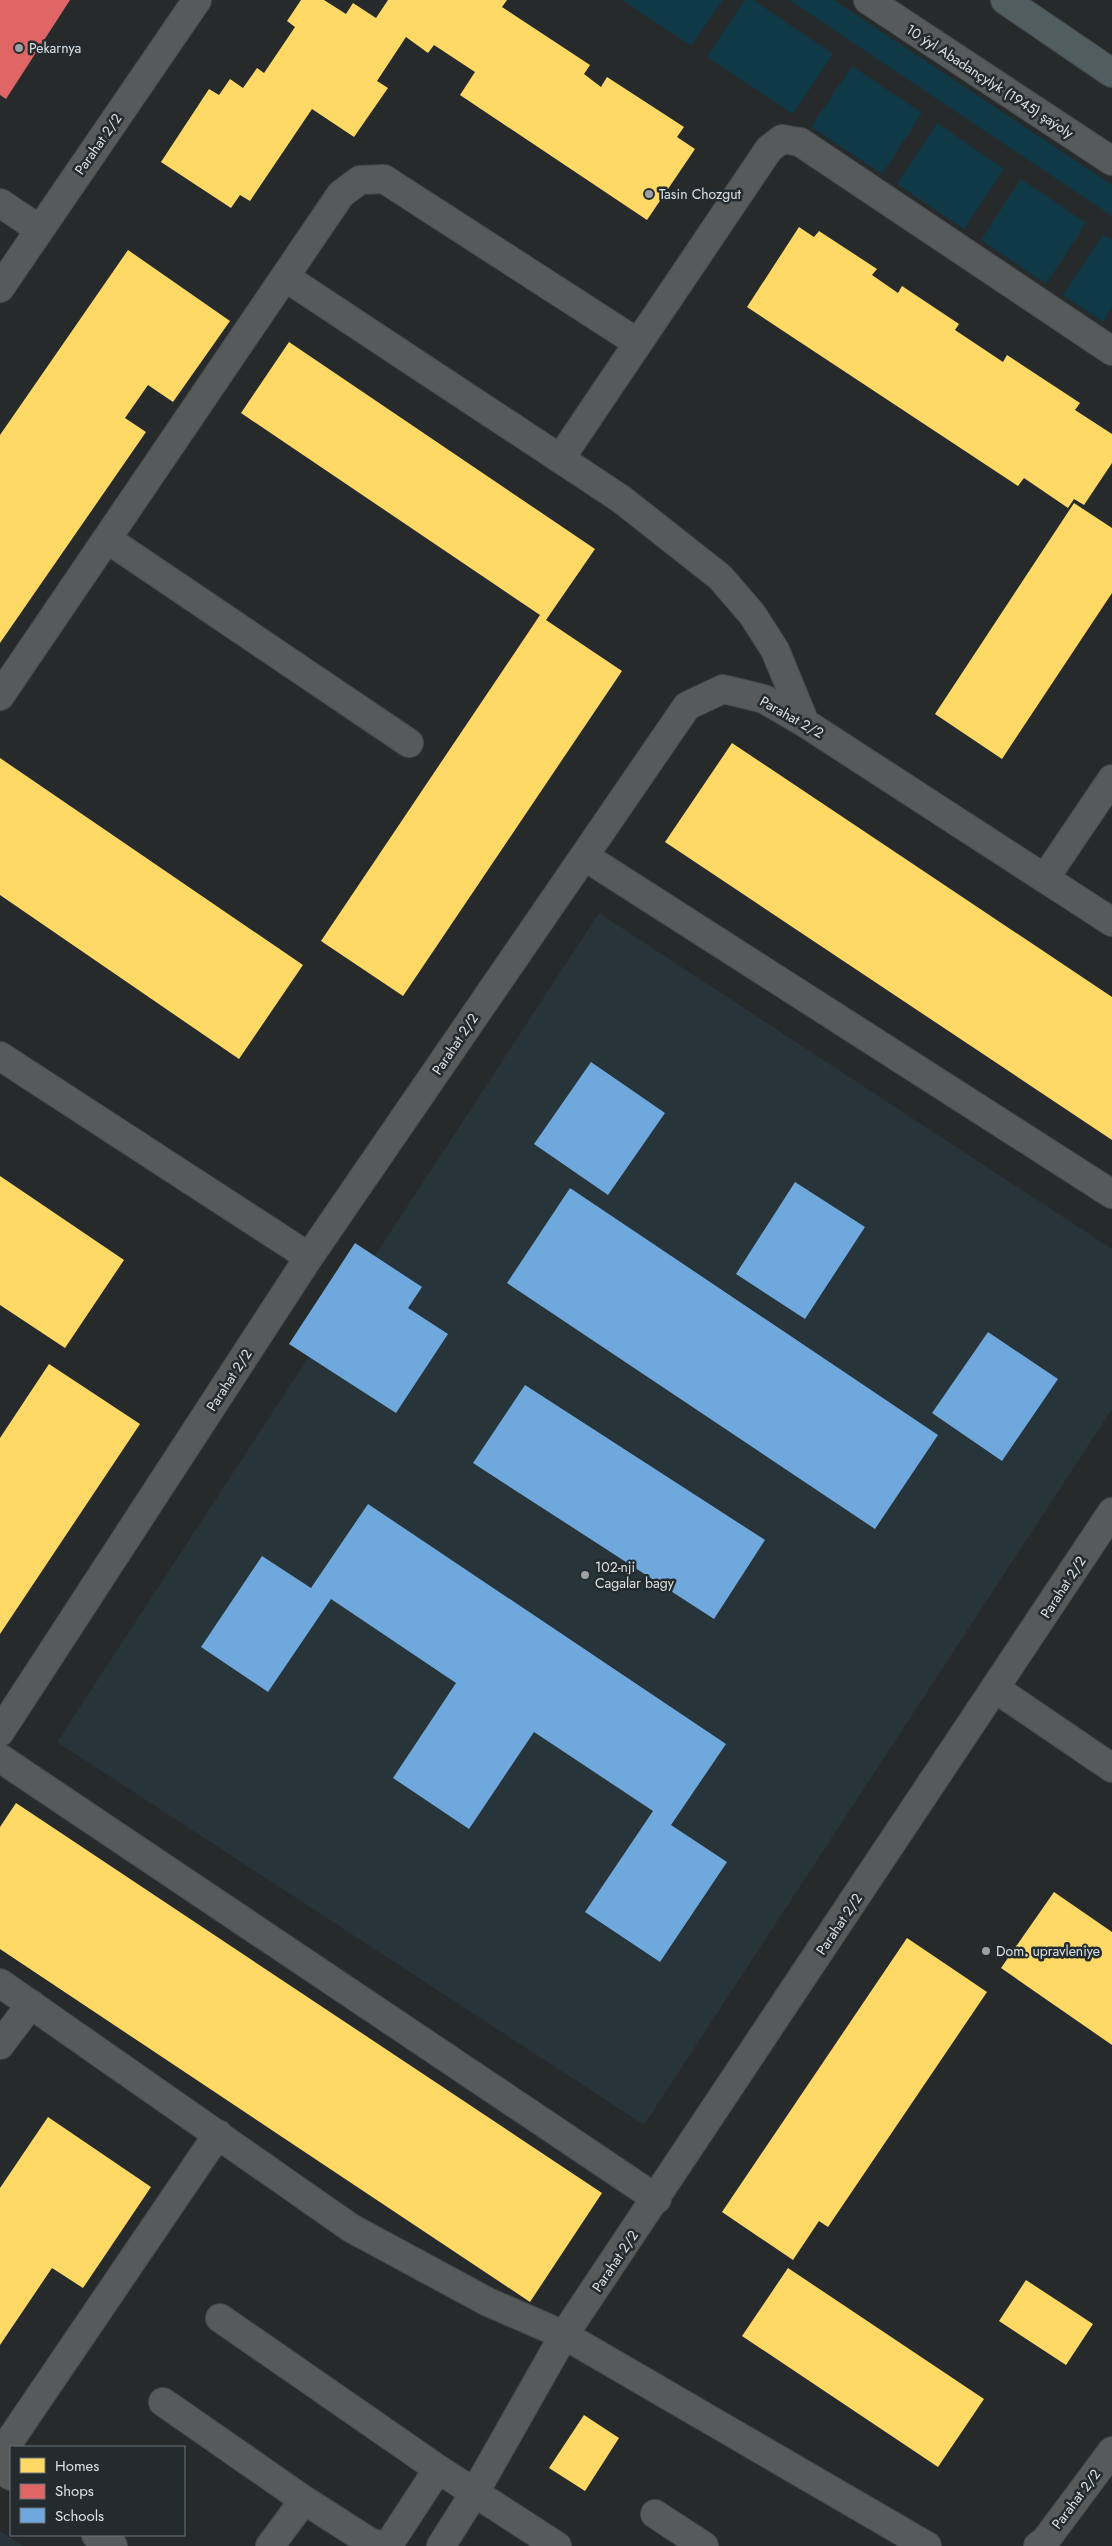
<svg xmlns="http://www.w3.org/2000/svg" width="1112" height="2546" viewBox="0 0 1112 2546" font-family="Jost,sans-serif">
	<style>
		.built { fill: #273439 }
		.green { fill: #103948 }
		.homes { fill: #ffd966 }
		.shops { fill: #e06666 }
		.schools { fill: #6fa8dc }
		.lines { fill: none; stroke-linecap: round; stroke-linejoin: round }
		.minor-casing { stroke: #444849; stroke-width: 30 }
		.major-casing { stroke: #444849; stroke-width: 30 }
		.minor { stroke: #575a5b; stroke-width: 28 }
		.major { stroke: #505d61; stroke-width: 28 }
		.poi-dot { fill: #9ca1a3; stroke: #232b2e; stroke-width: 2 }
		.labels { text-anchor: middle; stroke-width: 5; stroke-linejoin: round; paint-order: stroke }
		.poi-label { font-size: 14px; fill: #dce1e3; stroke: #232b2e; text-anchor: start }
		.street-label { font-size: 14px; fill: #dce1e3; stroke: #232b2e }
	</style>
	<rect width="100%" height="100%" fill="#262a2b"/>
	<path class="built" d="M 599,913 L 1112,1249 L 1112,1409 L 644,2125 L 57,1742 Z
		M 0,2531 L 23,2546 L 0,2546 Z"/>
	<path class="green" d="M 622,0 L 723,0 L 691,46 Z
		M 745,0 L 753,0 L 833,54 L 793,114 L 707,57 Z
		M 789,0 L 834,0 L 1112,185 L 1112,216 Z
		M 852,66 L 922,113 L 882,174 L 811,127 Z
		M 937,123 L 1004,169 L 964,229 L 897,184 Z
		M 1021,179 L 1086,223 L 1046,284 L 981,240 Z
		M 1103,235 L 1112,240 L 1112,308 L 1103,322 L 1063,295 Z"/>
	<path class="homes" d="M 301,0 L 324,0 L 346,14 L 353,3 L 376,18 L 388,0 L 507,0 L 502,7 L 590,65 L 584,74 L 601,87 L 607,77 L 684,127 L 677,137 L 695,149 L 647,220 L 460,95 L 475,72 L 434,45 L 428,53 L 406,37 L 377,81 L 388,88 L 354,137 L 312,109 L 250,201 L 240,195 L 231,208 L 161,162 L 209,89 L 219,95 L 230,79 L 243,88 L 257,68 L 264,73 L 295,27 L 287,21 Z
		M 799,227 L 814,237 L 819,231 L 877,269 L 872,275 L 898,293 L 902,286 L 959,324 L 955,330 L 1003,362 L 1007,355 L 1080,403 L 1075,410 L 1112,434 L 1112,463 L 1084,505 L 1074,499 L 1068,508 L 1024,478 L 1018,486 L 747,307 Z
		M 128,250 L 230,321 L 173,402 L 148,385 L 125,418 L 146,432 L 0,643 L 0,435 Z
		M 289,342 L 595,549 L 546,620 L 622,671 L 403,996 L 321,941 L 540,615 L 241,413 Z
		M 1074,503 L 1112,528 L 1112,593 L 1002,759 L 935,714 Z
		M 732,743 L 1112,997 L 1112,1140 L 665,842 Z
		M 0,758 L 303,965 L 239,1059 L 0,895 Z
		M 0,1176 L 124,1260 L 65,1348 L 0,1305 Z
		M 49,1364 L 140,1424 L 0,1634 L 0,1438 Z
		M 16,1803 L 602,2193 L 530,2302 L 0,1949 L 0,1827 Z
		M 1054,1892 L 1112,1932 L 1112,2045 L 1001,1968 Z
		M 907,1938 L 987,1992 L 828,2227 L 819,2221 L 793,2260 L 722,2212 Z
		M 48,2117 L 151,2187 L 83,2288 L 52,2268 L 0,2345 L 0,2188 Z
		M 788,2268 L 984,2399 L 938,2467 L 742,2336 Z
		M 1026,2280 L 1093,2324 L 1066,2365 L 999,2321 Z
		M 584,2415 L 619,2438 L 585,2491 L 549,2468 Z"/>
	<path class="shops" d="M 0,0 L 70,0 L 6,99 L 0,95 Z"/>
	<path class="schools" d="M 591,1062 L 665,1113 L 608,1195 L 534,1144 Z
		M 795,1182 L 865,1227 L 805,1319 L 736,1274 Z
		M 570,1188 L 938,1435 L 875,1529 L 507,1283 Z
		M 355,1243 L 422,1287 L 408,1308 L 448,1334 L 396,1413 L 289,1344 Z
		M 988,1332 L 1058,1379 L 1002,1461 L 932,1413 Z
		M 525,1385 L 765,1540 L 714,1619 L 473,1463 Z
		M 368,1504 L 726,1744 L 671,1825 L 727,1862 L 660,1962 L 585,1912 L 653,1811 L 534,1732 L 469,1829 L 393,1778 L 456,1683 L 331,1599 L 268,1692 L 201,1647 L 262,1556 L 311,1588 Z"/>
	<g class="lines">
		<defs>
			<path id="minor" d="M 868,0 L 1112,161
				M 0,203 L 39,229
				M 285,277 L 621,499 L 720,577 L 752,614 L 775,650 L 805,723
				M 0,288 L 197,0
				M 560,459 L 769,149 L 782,139 L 800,142 L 1112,351
				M 107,539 L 409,743
				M 0,696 L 341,194 L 360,180 L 384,179 L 638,343
				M 584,856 L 1112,1194
				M 1045,878 L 1112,779
				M 0,1056 L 309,1257
				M 996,1689 L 1112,1768
				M 0,1732 L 309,1257 L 687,706 L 723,689 L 764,699 L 805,723 L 1112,922
				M 0,1758 L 657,2199
				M 0,1983 L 351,2228 L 488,2302 L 564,2335 L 927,2546
				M 0,2045 L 31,2004
				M 163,2402 L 304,2500 L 368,2541 L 381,2546 L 391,2541 L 438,2469 L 220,2318
				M 0,2455 L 218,2134
				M 0,2469 L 11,2476
				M 438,2469 L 557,2546
				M 655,2514 L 704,2546
				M 96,2535 L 113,2546
				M 270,2546 L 304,2500
				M 441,2546 L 475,2492 L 564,2335 L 1112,1512
				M 1038,2546 L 1045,2541 L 1112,2451"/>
			<path id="major" d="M 1005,0 L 1112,73"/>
		</defs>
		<use href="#minor" class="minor-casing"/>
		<use href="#major" class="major-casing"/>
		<use href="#minor" class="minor"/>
		<use href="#major" class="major"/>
	</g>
	<g class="poi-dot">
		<circle cx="19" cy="48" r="5"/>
		<circle cx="649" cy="194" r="5"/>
		<circle cx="585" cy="1575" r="5"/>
		<circle cx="986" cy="1951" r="5"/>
	</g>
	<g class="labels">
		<g class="poi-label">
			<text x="29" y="53">Pekarnya</text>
			<text x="659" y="199">Tasin Chozgut</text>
			<text x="595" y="1572">102-nji<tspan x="595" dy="16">Cagalar bagy</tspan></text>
			<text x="996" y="1956">Dom. upravleniye</text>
		</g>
		<g class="street-label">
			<text transform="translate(990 81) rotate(33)" y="5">10 ýyl Abadançylyk (1945) şaýoly</text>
			<text transform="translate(98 144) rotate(-55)" y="5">Parahat 2/2</text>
			<text transform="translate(792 717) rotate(29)" y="5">Parahat 2/2</text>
			<text transform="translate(455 1044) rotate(-56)" y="5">Parahat 2/2</text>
			<text transform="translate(229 1380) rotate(-57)" y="5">Parahat 2/2</text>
			<text transform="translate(1063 1587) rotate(-57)" y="5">Parahat 2/2</text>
			<text transform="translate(839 1924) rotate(-56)" y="5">Parahat 2/2</text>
			<text transform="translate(615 2261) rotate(-56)" y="5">Parahat 2/2</text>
			<text transform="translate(1076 2499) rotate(-53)" y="5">Parahat 2/2</text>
		</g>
	</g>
	<rect x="10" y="2446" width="175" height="90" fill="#232b2e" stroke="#6d7476"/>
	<rect x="20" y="2458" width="25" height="15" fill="#ffd966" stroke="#6d7476"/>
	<text x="55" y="2471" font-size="15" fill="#dce1e3">Homes</text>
	<rect x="20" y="2484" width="25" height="15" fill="#e06666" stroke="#6d7476"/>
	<text x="55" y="2496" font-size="15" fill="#dce1e3">Shops</text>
	<rect x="20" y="2508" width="25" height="15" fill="#6fa8dc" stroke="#6d7476"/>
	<text x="55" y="2521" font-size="15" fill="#dce1e3">Schools</text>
</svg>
